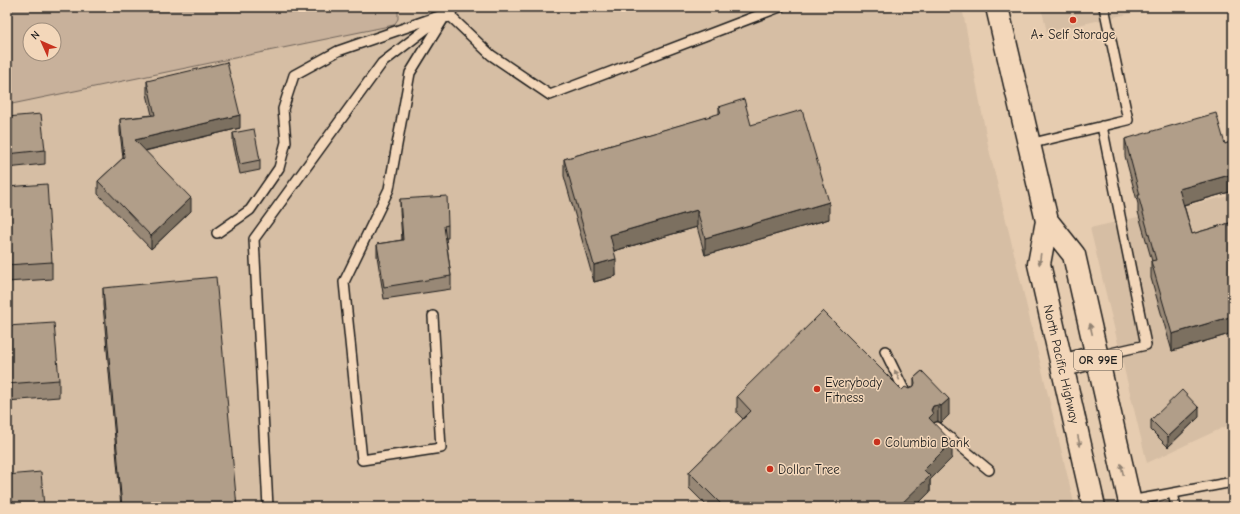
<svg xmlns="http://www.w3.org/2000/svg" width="1240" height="514" viewBox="0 0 1240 514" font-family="'Comic Neue',sans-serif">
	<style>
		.built { fill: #d6bea4; fill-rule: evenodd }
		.green { fill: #c8b19b; stroke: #72665c; fill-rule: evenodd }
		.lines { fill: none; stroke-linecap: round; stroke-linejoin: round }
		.service-casing { stroke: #1c1c1c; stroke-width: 12 }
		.minor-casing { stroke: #1c1c1c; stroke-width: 21 }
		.primary-casing { stroke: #1c1c1c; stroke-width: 25 }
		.service { stroke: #f3d7ba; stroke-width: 9 }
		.minor { stroke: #f3d7ba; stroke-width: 18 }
		.primary { stroke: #f3d7ba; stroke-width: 22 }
		.wall { fill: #988876; stroke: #1c1c1c }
		.shaded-wall { fill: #7c6f60; stroke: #1c1c1c }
		.building { fill: #b19e89; stroke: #1c1c1c }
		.oneway { fill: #928373 }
		.poi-dot { fill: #c8321e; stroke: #f3d7ba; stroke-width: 1.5 }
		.labels { text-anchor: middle; stroke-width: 3; stroke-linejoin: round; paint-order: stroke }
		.shield { fill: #f3d7ba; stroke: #5c544b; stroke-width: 1 }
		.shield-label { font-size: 12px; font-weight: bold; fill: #1c1c1c }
		.poi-label { font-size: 13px; fill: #1c1c1c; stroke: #f3d7ba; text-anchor: start }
		.street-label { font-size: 13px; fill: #1c1c1c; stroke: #f3d7ba }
	</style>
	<rect width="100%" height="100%" fill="#e6ccb0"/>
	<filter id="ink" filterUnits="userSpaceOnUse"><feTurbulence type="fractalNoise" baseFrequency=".025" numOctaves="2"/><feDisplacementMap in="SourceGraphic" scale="8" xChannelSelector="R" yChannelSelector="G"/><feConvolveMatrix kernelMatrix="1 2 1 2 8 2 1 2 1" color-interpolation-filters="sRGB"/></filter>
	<g filter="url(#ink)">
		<path class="built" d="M 7,7 L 962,7 L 988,145 L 1075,507 L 7,507 ZM 30,30 L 54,30 L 54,54 L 30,54 Z
			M 1041,7 L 1159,7 L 1047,32 Z
			M 1233,195 L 1233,423 L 1147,463 L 1090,228 Z"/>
		<path class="green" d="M 7,7 L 398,7 L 398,19 L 394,25 L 7,105 ZM 30,30 L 54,30 L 54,54 L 30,54 Z"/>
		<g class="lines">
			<defs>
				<path id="service" d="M 447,13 L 491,55 L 550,95 L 780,7
					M 1029,144 L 1128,120 L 1104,7
					M 217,233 L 250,210 L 279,168 L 286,142 L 283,109 L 294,75 L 338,51 L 439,16
					M 433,316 L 441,448 L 362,460 L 344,282 L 389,189 L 410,73 L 447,13
					M 885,351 L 908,398
					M 1098,356 L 1146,345 L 1102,126
					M 937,427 L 989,470
					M 1173,493 L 1176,507
					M 1130,501 L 1233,482
					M 268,507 L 254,239 L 382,63 L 443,16"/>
				<path id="minor" d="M 446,7 L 447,13"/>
				<path id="primary" d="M 997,7 L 1047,221 L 1039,264 L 1094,507
					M 1047,221 L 1074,255 L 1131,507
					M 1062,366 L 1098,356"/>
			</defs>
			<use href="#service" class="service-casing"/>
			<use href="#minor" class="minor-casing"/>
			<use href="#primary" class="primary-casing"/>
			<use href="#service" class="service"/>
			<use href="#minor" class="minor"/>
			<use href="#primary" class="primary"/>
		</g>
		<path class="wall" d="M 147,81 L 240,128 L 145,151 L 191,211 L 151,249 L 98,194 L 98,181 L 123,158 L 120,132 L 120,119 L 152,115 L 147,94 Z
			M 719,107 L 751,125 L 829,219 L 705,255 L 697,227 L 614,251 L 616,276 L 594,282 L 564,176 L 564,159 L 719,114 Z
			M 7,117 L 45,150 L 45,164 L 7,168 Z
			M 233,133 L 260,160 L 260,170 L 240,174 L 233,142 Z
			M 1125,139 L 1225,144 L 1233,141 L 1233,191 L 1184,205 L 1192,234 L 1233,222 L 1233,333 L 1172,351 L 1151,278 L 1151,261 L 1152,261 L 1138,212 L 1138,204 L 1125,156 Z
			M 7,187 L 52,262 L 52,279 L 7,282 Z
			M 400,199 L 448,225 L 448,238 L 446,238 L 451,276 L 451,289 L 384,299 L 377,256 L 377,244 L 402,240 L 400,211 Z
			M 103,288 L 237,507 L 121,507 L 103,305 Z
			M 7,326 L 59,380 L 59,397 L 7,401 Z
			M 922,371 L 949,415 L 941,423 L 938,421 L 933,423 L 952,458 L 930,480 L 930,492 L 915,507 L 708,507 L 689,488 L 689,472 L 743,419 L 737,413 L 737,396 L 902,390 L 909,389 L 914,386 L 914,378 Z
			M 1199,417 L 1168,447 L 1151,430 L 1151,420 Z"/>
		<path class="shaded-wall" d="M 240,115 L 240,128 L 135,153 L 135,140 Z
			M 1233,174 L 1233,191 L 1179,206 L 1179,189 Z
			M 191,198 L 191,211 L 151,249 L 151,236 Z
			M 829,202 L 829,219 L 705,255 L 705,238 Z
			M 697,210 L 697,227 L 610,252 L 610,235 Z
			M 616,259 L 616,276 L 594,282 L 594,265 Z
			M 1233,316 L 1233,333 L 1172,351 L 1172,334 Z
			M 949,399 L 949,415 L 941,423 L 941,406 Z
			M 938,405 L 938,421 L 933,423 L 929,418 L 933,406 Z
			M 1199,408 L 1199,417 L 1168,447 L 1168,437 Z
			M 952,442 L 952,458 L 930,480 L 930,492 L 915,507 L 898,507 L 924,470 Z"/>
		<path class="building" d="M 227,62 L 240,115 L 135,140 L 191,198 L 151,236 L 98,181 L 124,157 L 120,119 L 155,115 L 147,81 Z
			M 744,99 L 751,125 L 802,110 L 829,202 L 705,238 L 697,210 L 610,235 L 616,259 L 594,265 L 564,159 L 721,113 L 719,107 Z
			M 1216,113 L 1225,144 L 1233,141 L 1233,174 L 1179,189 L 1192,234 L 1233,222 L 1233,316 L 1172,334 L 1151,261 L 1156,260 L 1138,195 L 1140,195 L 1125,139 Z
			M 41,114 L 45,150 L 7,154 L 7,117 Z
			M 254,129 L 260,160 L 240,164 L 233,133 Z
			M 47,184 L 52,262 L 7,265 L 7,187 Z
			M 447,196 L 448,225 L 444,226 L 451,276 L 384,287 L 377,244 L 403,240 L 400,199 Z
			M 216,277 L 237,507 L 122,507 L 103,288 Z
			M 823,311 L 902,390 L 905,387 L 909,389 L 914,386 L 915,383 L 914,378 L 922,371 L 949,399 L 941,406 L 938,405 L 933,406 L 931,410 L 933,414 L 929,418 L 952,442 L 924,470 L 930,476 L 898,507 L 724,507 L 689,472 L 751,411 L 737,396 Z
			M 54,323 L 59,380 L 7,384 L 7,326 Z
			M 1182,390 L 1199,408 L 1168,437 L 1151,420 Z
			M 41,472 L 44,507 L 7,507 L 7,475 Z"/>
		<defs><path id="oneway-solid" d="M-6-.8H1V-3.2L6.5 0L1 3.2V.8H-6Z"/></defs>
		<g class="oneway">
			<use href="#oneway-solid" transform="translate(1040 259) rotate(98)"/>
			<use href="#oneway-solid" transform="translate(1091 329) rotate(-103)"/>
			<use href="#oneway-solid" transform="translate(897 375) rotate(-116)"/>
			<use href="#oneway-solid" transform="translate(1079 441) rotate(77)"/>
			<use href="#oneway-solid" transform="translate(1122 469) rotate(-103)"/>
		</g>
	</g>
	<g class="poi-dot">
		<circle cx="1073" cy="20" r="4"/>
		<circle cx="817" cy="389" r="4"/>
		<circle cx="877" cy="442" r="4"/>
		<circle cx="770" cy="469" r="4"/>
	</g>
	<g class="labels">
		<rect class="shield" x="1074" y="350" width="48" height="20" rx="3"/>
		<g class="shield-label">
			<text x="1098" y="364">OR 99E</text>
		</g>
		<g class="poi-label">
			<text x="1073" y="39" text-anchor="middle">A+ Self Storage</text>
			<text x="825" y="387">Everybody<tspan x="825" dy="15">Fitness</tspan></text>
			<text x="885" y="447">Columbia Bank</text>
			<text x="778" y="474">Dollar Tree</text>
		</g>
		<g class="street-label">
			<text transform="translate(1062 364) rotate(77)" y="5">North Pacific Highway</text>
		</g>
	</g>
	<rect width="1240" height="514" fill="none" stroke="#f3d7ba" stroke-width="24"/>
	<rect x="12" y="12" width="1216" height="490" fill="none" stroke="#1c1c1c" stroke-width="1.5" filter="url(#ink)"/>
	<g transform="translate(42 42) rotate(315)"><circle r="19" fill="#f3d7ba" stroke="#9d8c7b"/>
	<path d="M0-3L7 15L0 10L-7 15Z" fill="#c8321e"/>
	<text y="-6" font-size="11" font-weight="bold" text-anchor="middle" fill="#1c1c1c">N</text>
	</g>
</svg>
